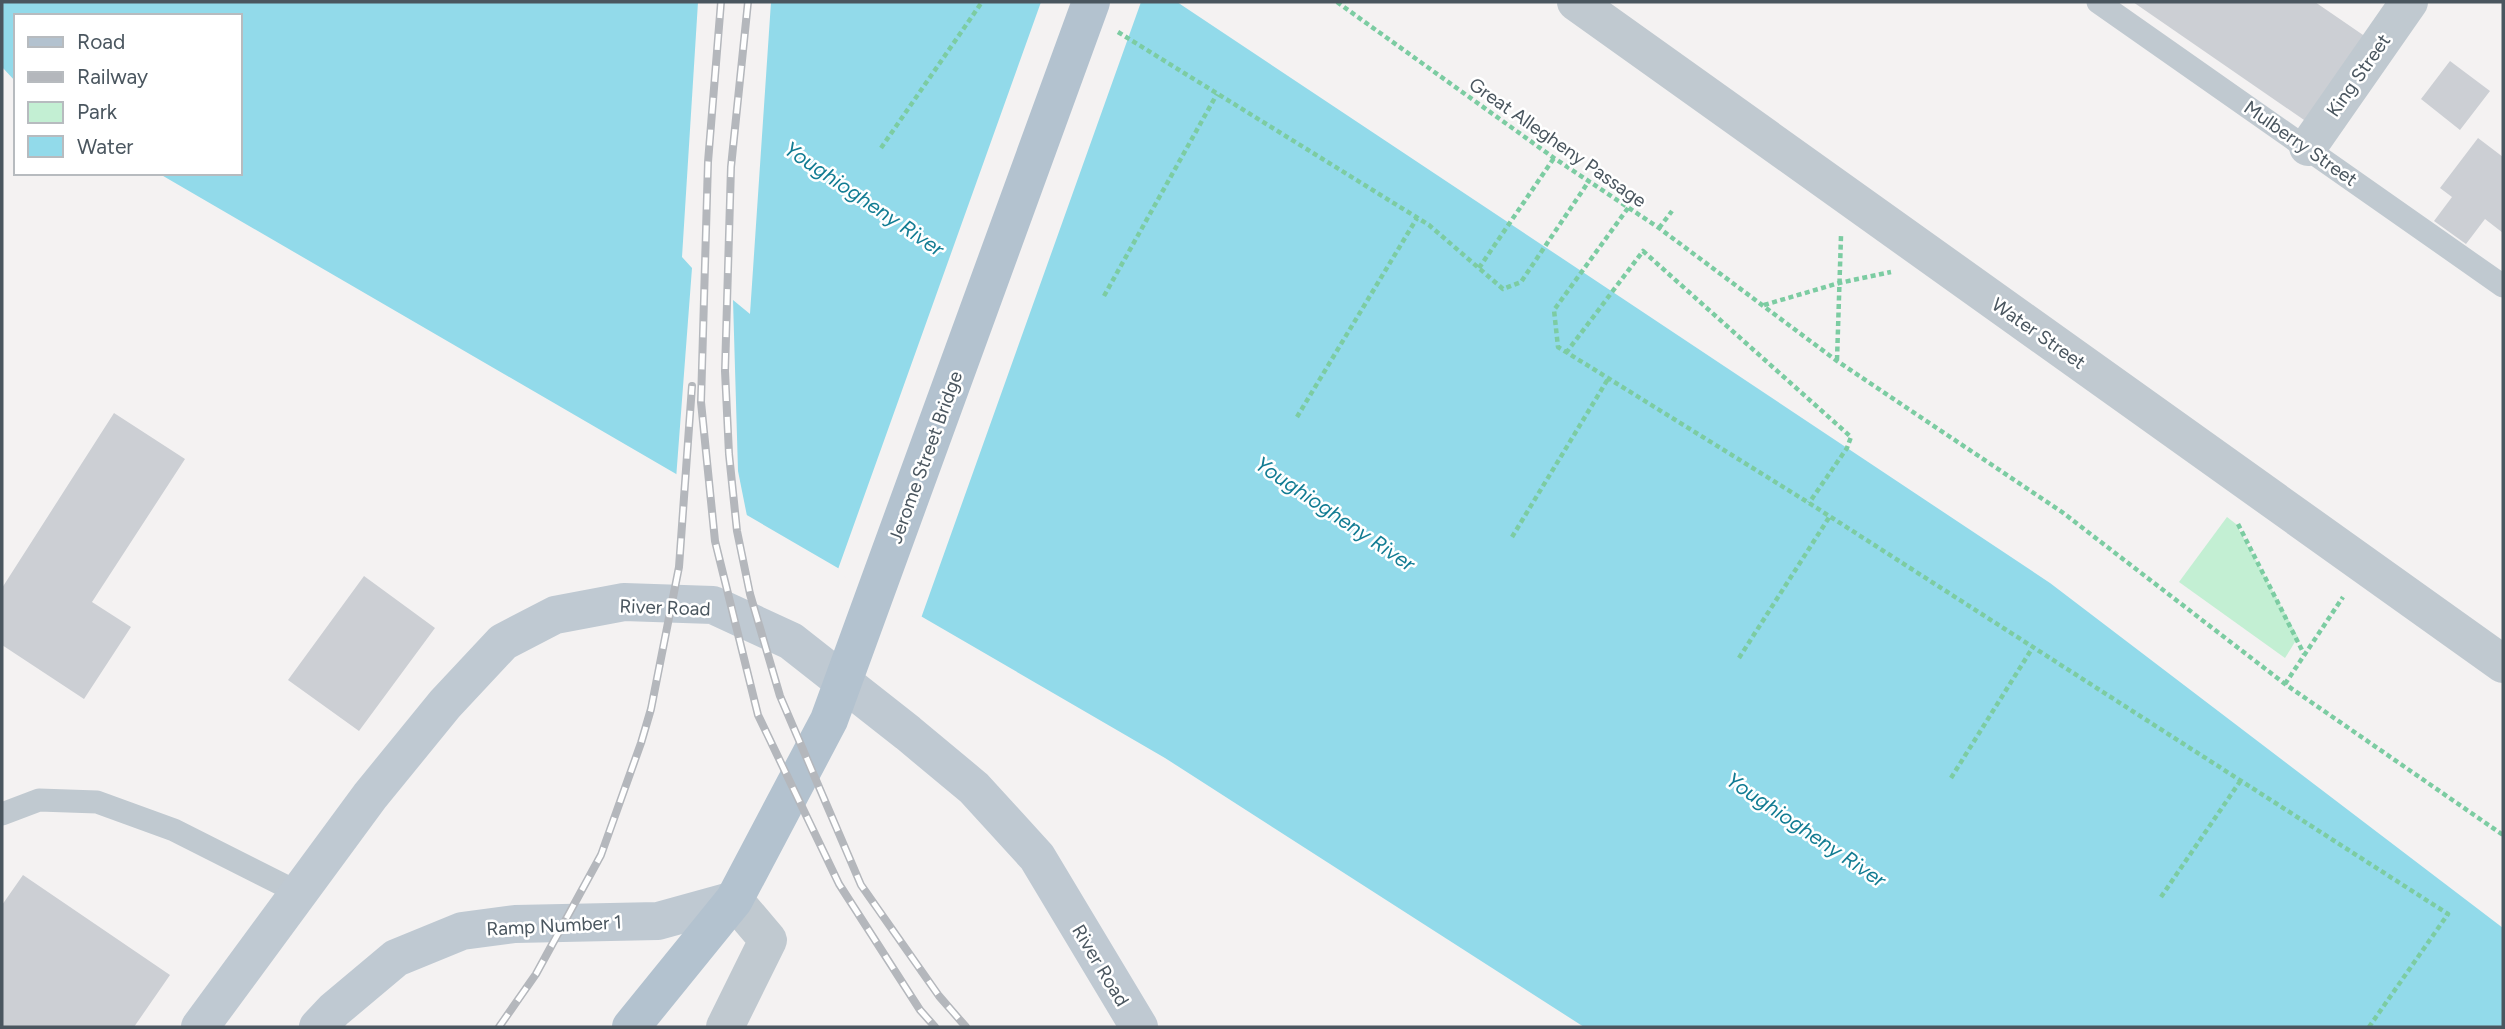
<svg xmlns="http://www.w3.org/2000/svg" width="2505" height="1029" viewBox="0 0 2505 1029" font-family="Figtree,sans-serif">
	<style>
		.green { fill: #c3efd3 }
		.water { fill: #92daea }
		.pier { fill: #f4f2f2 }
		.building { fill: #cccfd4 }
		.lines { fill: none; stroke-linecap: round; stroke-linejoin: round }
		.path { stroke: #7ccca2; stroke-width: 4.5; stroke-dasharray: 5 3.5; stroke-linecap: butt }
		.lane { stroke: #c0c9d0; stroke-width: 23 }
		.street { stroke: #c0c9d0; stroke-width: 38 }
		.secondary { stroke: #bfc9d2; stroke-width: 38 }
		.primary { stroke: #b3c2cf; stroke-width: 38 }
		.rail-casing { stroke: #b4b7bc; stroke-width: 8 }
		.rail { stroke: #fff; stroke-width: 5; stroke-dasharray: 16; stroke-linecap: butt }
		.labels { text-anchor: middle; stroke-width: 5; stroke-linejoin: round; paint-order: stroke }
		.street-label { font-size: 19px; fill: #4a565f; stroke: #fff }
		.water-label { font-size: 21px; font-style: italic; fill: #127c93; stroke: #fff }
	</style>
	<rect width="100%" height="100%" fill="#f4f2f2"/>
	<path class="green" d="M 2227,517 L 2236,524 L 2298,637 L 2285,658 L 2179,582 Z"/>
	<path class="water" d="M 2,2 L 1177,2 L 2050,583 L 2503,928 L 2503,1027 L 1584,1027 L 1165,758 L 158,173 L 240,173 L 240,16 L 16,16 L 16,82 L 2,67 Z"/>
	<path class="pier" d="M 698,2 L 771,2 L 750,314 L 733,300 L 738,471 L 748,521 L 676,479 L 692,268 L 682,257 Z
		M 1041,2 L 1141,2 L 920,621 L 837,572 Z"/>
	<path class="building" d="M 2133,2 L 2315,2 L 2366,37 L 2307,122 Z
		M 2450,61 L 2490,91 L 2460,130 L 2421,99 Z
		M 2478,138 L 2503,157 L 2503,233 L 2485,219 L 2466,244 L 2434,221 L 2452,197 L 2440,188 Z
		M 114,413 L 185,459 L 92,602 L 131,627 L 84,699 L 2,645 L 2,588 Z
		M 364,576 L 435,628 L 359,731 L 288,680 Z
		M 23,875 L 170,975 L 134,1027 L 2,1027 L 2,905 Z"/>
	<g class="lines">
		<path class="path" d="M 1337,2 L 1554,158 L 1659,228 L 1837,361 L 2062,512 L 2285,684 L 2503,835
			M 1118,32 L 1429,225 L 1503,289 L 1521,282 L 1589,181
			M 881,148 L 982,2
			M 1628,208 L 1554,310 L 1558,347 L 1809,503 L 2448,914 L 2369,1027
			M 1659,228 L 1672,211
			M 1479,268 L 1554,158
			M 1104,296 L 1217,94
			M 1764,305 L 1839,283 L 1891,272
			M 1566,353 L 1643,251 L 1851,437 L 1847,448 L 1809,503
			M 1837,360 L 1841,236
			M 1297,417 L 1417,218
			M 2238,524 L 2304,654
			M 1512,537 L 1608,379
			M 1739,658 L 1830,516
			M 2285,684 L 2343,597
			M 1951,778 L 2033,647
			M 2161,897 L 2241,780"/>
		<path class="lane" d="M 2098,2 L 2503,286
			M 2,814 L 39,800 L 97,802 L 174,830 L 299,893"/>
		<path class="street" d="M 1576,2 L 2503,664
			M 2308,147 L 2409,2
			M 725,1027 L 768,940 L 734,900"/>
		<path class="secondary" d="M 200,1027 L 370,796 L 445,704 L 503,642 L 555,615 L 624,602 L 713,605 L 791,641 L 908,733 L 974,788 L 1037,857 L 1139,1027
			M 318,1027 L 334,1010 L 396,958 L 462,931 L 515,924 L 658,921 L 734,900"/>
		<path class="primary" d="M 631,1027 L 734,900 L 829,720 L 1091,2"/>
		<defs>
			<path id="rail" d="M 721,2 L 708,162 L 701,402 L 715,541 L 758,715 L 839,884 L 920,1010 L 935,1027
				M 748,2 L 731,167 L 725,371 L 729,454 L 737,531 L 750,594 L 780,696 L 861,885 L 939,996 L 966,1027
				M 499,1027 L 536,974 L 601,855 L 641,743 L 651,709 L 679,567 L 692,386"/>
		</defs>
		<use href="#rail" class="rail-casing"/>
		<use href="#rail" class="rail"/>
	</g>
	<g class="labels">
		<g class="street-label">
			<text transform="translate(2358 75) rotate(-55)" y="7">King Street</text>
			<text transform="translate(1558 142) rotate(35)" y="7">Great Allegheny Passage</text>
			<text transform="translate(2301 143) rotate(35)" y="7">Mulberry Street</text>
			<text transform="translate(2039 333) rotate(35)" y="7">Water Street</text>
			<text transform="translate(925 457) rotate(-70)" y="7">Jerome Street Bridge</text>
			<text transform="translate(665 607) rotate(2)" y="7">River Road</text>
			<text transform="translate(554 925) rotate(-3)" y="7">Ramp Number 1</text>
			<text transform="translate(1101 965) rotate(59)" y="7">River Road</text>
		</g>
		<g class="water-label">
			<text transform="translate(864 199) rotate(34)" y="7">Youghiogheny River</text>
			<text transform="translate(1335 514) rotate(34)" y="7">Youghiogheny River</text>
			<text transform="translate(1806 830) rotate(34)" y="7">Youghiogheny River</text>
		</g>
	</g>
	<rect width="2505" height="1029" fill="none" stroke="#4a565f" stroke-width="7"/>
	<rect x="14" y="14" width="228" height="161" fill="#ffffff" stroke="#b7bbbf" stroke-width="2"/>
	<rect x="28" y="37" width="35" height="10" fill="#b3c2cf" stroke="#b7bbbf" stroke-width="2"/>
	<text x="77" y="49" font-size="21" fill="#4a565f">Road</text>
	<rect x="28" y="72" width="35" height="10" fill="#b4b7bc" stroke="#b7bbbf" stroke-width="2"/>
	<text x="77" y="84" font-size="21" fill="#4a565f">Railway</text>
	<rect x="28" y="102" width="35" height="21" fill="#c3efd3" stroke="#b7bbbf" stroke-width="2"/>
	<text x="77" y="119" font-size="21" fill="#4a565f">Park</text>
	<rect x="28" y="136" width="35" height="21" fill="#92daea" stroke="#b7bbbf" stroke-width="2"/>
	<text x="77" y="154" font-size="21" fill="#4a565f">Water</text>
</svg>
